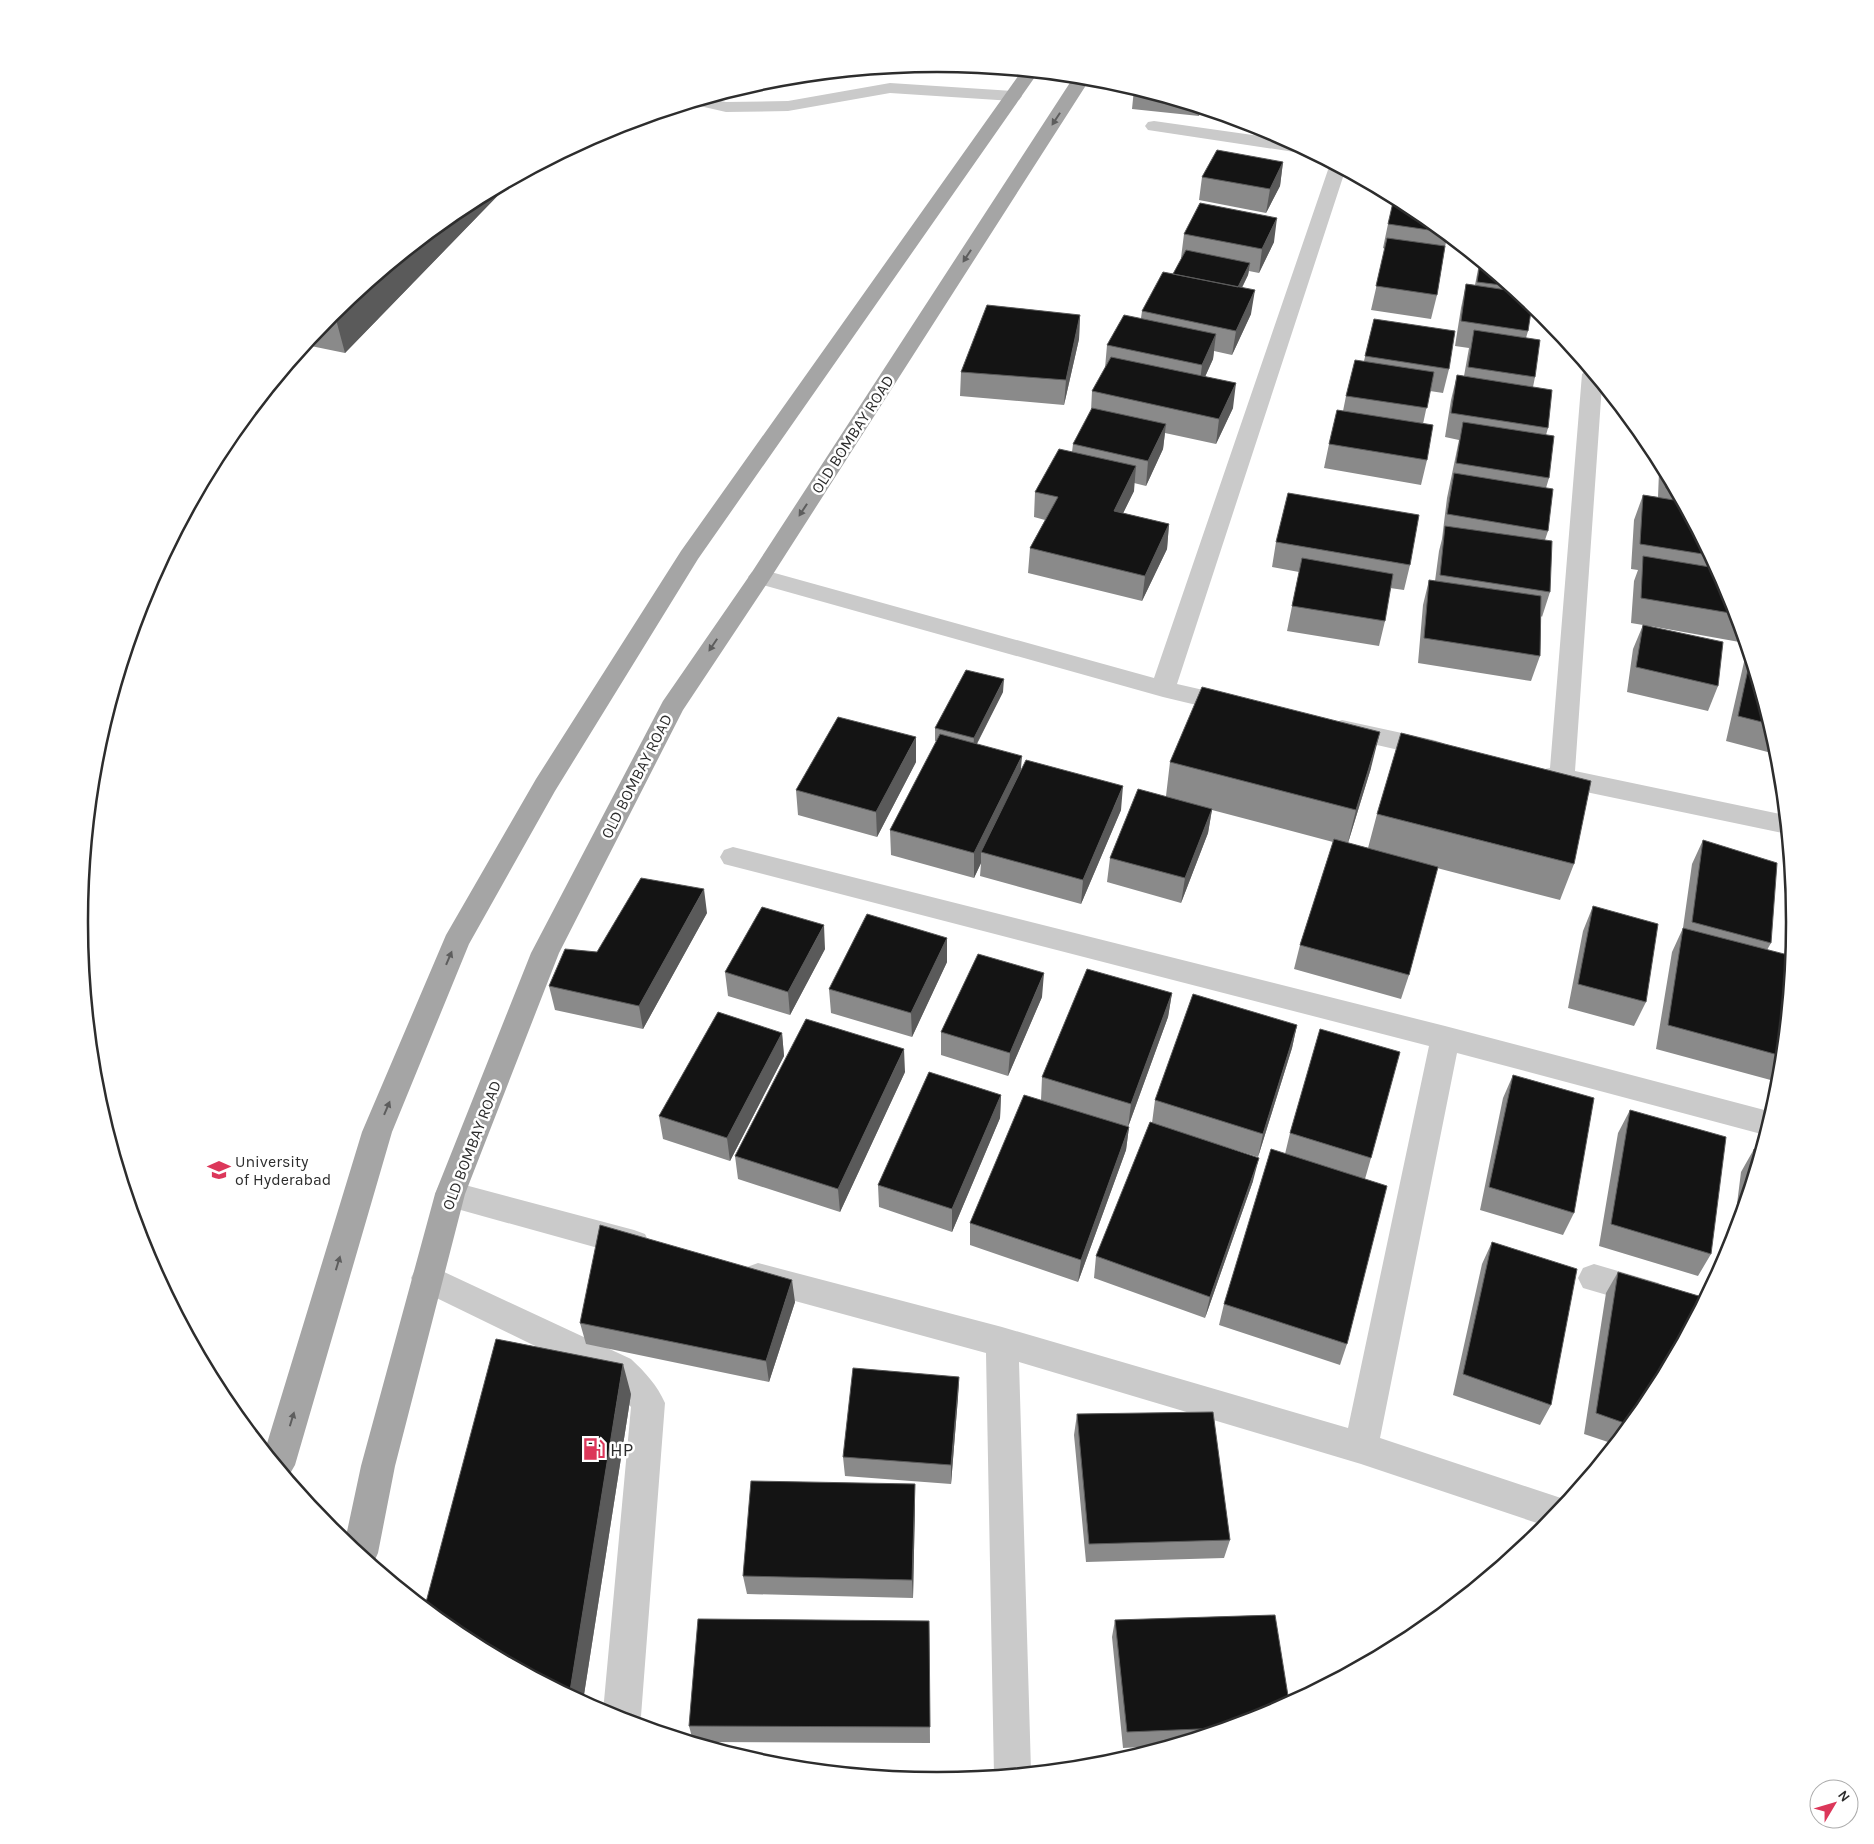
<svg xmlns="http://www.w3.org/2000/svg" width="1874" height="1844" viewBox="0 0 1874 1844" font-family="Karla,sans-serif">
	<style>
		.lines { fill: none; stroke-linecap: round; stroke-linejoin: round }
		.minor { fill: #cacaca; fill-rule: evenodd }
		.major { fill: #a5a5a5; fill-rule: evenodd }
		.wall { fill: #8a8a8a }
		.shaded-wall { fill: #5a5a5a }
		.building { fill: #141414; stroke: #5a5a5a }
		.oneway { fill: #5d5d5d }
		.labels { text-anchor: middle; stroke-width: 5; stroke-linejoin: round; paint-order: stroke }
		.street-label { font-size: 16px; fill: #2d2d2d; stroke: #fff }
		.poi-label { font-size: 16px; fill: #2d2d2d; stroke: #fff; text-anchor: start }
		.near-poi-label { font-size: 19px; fill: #2d2d2d; stroke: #fff; text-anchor: start }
		.rim { fill: none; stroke: #2d2d2d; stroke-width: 2.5 }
	</style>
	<rect width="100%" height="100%" fill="#fff"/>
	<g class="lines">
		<path class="minor" d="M 890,83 L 1013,91 L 1019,92 L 1022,96 L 1019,100 L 1013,101 L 890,93 L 788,111 L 726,112 L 691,104 L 709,99 L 726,102 L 788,101 Z
			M 1154,121 L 1287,140 L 1308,152 L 1301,153 L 1148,130 L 1145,126 L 1148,122 Z
			M 1330,164 L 1345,171 L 1177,684 L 1243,699 L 1246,705 L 1243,711 L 1234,714 L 1163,697 L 752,582 L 748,577 L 752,572 L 760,569 L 1154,678 Z
			M 1588,369 L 1602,385 L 1575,771 L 1785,815 L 1787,834 L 1562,787 L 1545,783 L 1541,776 L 1545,769 L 1550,768 L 1582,374 Z
			M 1342,720 L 1434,740 L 1443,743 L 1447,749 L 1443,755 L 1434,758 L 1333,735 L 1329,729 L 1333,723 Z
			M 733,847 L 1445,1026 L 1772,1112 L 1765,1135 L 1457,1053 L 1380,1438 L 1567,1500 L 1546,1526 L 1361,1464 L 1019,1362 L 1031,1771 L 994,1775 L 986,1353 L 758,1291 L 747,1287 L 742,1277 L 747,1267 L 758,1263 L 1002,1327 L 1348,1428 L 1429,1046 L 724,864 L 720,857 L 724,850 Z
			M 450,1181 L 634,1230 L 645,1234 L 650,1244 L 645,1254 L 634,1258 L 450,1207 L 439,1203 L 435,1194 L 439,1185 Z
			M 427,1264 L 631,1359 C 645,1372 657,1385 665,1403 L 641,1716 L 637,1724 L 603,1712 L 631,1407 L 607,1381 L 416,1288 L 411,1278 L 416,1268 Z
			M 1594,1264 L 1659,1283 L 1664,1293 L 1659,1303 L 1648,1307 L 1583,1288 L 1578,1278 L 1583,1268 Z"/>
		<path class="major" d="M 1021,72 L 1037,74 L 698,559 L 555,791 L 469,944 L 392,1132 L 295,1465 L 288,1477 L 265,1450 L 362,1132 L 446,935 L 536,779 L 681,551 Z
			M 1073,78 L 1090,79 L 768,582 L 683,710 L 559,953 L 465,1194 L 395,1466 L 378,1553 L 373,1564 L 345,1541 L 361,1466 L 435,1194 L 531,953 L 663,701 L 752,572 Z"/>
	</g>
	<path class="wall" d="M 1134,89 L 1201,110 L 1199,116 L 1132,109 Z
		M 1283,162 L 1280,186 L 1266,213 L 1199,200 L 1202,177 Z
		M 512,181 L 345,353 L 306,345 L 330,315 L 460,208 Z
		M 1414,209 L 1447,236 L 1437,295 L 1431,319 L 1371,310 L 1385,249 L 1383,248 L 1388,224 Z
		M 1184,234 L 1274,242 L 1259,273 L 1249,271 L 1248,275 L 1242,288 L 1251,314 L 1232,355 L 1214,351 L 1213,359 L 1205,377 L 1233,408 L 1216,444 L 1165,433 L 1163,449 L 1146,486 L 1134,483 L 1134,491 L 1123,513 L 1169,524 L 1167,549 L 1142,601 L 1028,573 L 1030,548 L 1045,520 L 1034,517 L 1035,492 L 1072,452 L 1073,444 L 1091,411 L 1092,391 L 1105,368 L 1107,345 L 1141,318 L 1142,311 L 1173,274 L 1182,258 L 1181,258 Z
		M 1478,261 L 1546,317 L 1530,315 L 1528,331 L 1526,338 L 1535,377 L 1533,387 L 1548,428 L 1546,435 L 1549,478 L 1546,488 L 1548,531 L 1545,540 L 1550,592 L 1542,617 L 1541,616 L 1540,656 L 1531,681 L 1418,663 L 1423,605 L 1429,580 L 1435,581 L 1439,551 L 1442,539 L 1447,498 L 1459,440 L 1445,437 L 1451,400 L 1457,375 L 1464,376 L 1469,348 L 1455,346 L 1461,308 L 1466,284 L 1475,285 L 1479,264 L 1477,264 Z
		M 1080,315 L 1079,339 L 1064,405 L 960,396 L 961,372 Z
		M 1374,319 L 1449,369 L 1443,393 L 1430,391 L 1423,424 L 1427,460 L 1421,485 L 1324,468 L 1329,444 L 1343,411 L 1346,396 L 1364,361 Z
		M 1661,465 L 1730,594 L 1745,643 L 1650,626 L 1718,686 L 1708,711 L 1627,692 L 1633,649 L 1643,625 L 1631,623 L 1634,581 L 1638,570 L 1631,569 L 1634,520 L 1643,495 L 1658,497 L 1659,472 Z
		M 1276,542 L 1410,565 L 1404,590 L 1390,588 L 1385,621 L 1379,646 L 1287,631 L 1299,572 L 1272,567 Z
		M 1748,653 L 1779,755 L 1726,741 L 1744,662 Z
		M 1003,692 L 977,744 L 1021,770 L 1121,810 L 1081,904 L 980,876 L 981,863 L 974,878 L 891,855 L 890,830 L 937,741 L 935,741 L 935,728 Z
		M 916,762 L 877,837 L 798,815 L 796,790 Z
		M 1170,762 L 1371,768 L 1348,843 L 1368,848 L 1377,814 L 1574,864 L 1560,900 L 1437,868 L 1409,975 L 1401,999 L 1294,969 L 1300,945 L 1333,842 L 1212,810 L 1208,833 L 1181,903 L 1107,882 L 1110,858 L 1166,796 Z
		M 1703,840 L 1771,943 L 1767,950 L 1792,956 L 1780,1080 L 1778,1082 L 1656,1049 L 1672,952 L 1683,928 L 1692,864 Z
		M 1593,906 L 1646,1002 L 1634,1026 L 1568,1008 L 1583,931 Z
		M 707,913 L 643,1029 L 555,1010 L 549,986 L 597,952 Z
		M 947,938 L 947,962 L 912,1037 L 831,1013 L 829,989 Z
		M 825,949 L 790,1015 L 728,996 L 725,972 Z
		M 1172,993 L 1168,1017 L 1128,1127 L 1129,1127 L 1126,1150 L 1078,1282 L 970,1245 L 970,1223 L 1041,1100 L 1042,1077 Z
		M 1042,997 L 1008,1076 L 941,1055 L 941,1032 Z
		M 1297,1025 L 1292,1048 L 1258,1157 L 1194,1137 L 1253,1181 L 1205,1318 L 1094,1278 L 1096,1256 L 1152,1123 L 1155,1100 Z
		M 782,1033 L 784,1056 L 730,1161 L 663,1139 L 659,1116 Z
		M 905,1072 L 840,1212 L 738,1179 L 735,1156 Z
		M 1513,1075 L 1574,1213 L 1563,1235 L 1480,1210 L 1503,1098 Z
		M 1001,1095 L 1000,1118 L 952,1232 L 879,1207 L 878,1185 Z
		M 1630,1110 L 1711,1254 L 1698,1276 L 1599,1246 L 1618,1133 Z
		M 1290,1133 L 1371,1158 L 1365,1179 L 1347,1344 L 1340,1365 L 1219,1325 L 1224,1304 L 1285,1154 Z
		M 1754,1149 L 1760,1151 L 1732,1244 L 1741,1172 Z
		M 1492,1242 L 1551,1405 L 1540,1425 L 1453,1395 L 1482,1264 Z
		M 1618,1272 L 1650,1399 L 1614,1444 L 1584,1434 L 1606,1293 Z
		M 795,1302 L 769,1382 L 586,1344 L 580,1323 Z
		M 959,1377 L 958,1397 L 951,1484 L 845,1476 L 843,1457 Z
		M 631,1394 L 583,1701 L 460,1635 Z
		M 1077,1414 L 1230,1540 L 1224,1558 L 1086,1562 L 1074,1435 Z
		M 915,1504 L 913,1598 L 747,1594 L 743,1576 Z
		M 1115,1620 L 1265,1715 L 1163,1746 L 1123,1748 L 1112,1637 Z
		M 929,1621 L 930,1743 L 699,1742 L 693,1741 L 689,1726 Z"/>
	<path class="shaded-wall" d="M 1283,162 L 1280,186 L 1266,213 L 1270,189 Z
		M 512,181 L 345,353 L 334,312 L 460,208 Z
		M 1277,218 L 1274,242 L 1259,273 L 1262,249 Z
		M 1250,263 L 1248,275 L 1236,299 L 1238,287 Z
		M 1255,290 L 1251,314 L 1232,355 L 1236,331 Z
		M 1080,315 L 1079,339 L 1064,405 L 1066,380 Z
		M 1216,334 L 1213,359 L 1199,390 L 1202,365 Z
		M 1236,383 L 1233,408 L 1216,444 L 1219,419 Z
		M 1166,424 L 1163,449 L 1146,486 L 1148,461 Z
		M 1136,466 L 1134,491 L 1112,536 L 1114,511 Z
		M 1169,524 L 1167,549 L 1142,601 L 1145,576 Z
		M 1004,679 L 1003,692 L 973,751 L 974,738 Z
		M 1380,732 L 1371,768 L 1347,846 L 1356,810 Z
		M 916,737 L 916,762 L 877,837 L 876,812 Z
		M 1022,756 L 1020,781 L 981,852 L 981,863 L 974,878 L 974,853 Z
		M 1123,786 L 1121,810 L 1081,904 L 1083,880 Z
		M 1212,809 L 1208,833 L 1181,903 L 1185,878 Z
		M 704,889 L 707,913 L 643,1029 L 639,1006 Z
		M 824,925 L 825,949 L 790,1015 L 788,992 Z
		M 947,938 L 947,962 L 912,1037 L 911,1013 Z
		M 1044,973 L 1042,997 L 1008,1076 L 1010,1053 Z
		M 1172,993 L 1168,1017 L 1128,1127 L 1131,1104 Z
		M 1297,1025 L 1292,1048 L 1258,1157 L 1263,1134 Z
		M 782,1033 L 784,1056 L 730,1161 L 727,1138 Z
		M 904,1049 L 905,1072 L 840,1212 L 838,1189 Z
		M 1001,1095 L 1000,1118 L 952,1232 L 952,1209 Z
		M 1129,1127 L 1126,1150 L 1078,1282 L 1081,1260 Z
		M 1259,1158 L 1253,1181 L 1205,1318 L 1210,1297 Z
		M 792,1280 L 795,1302 L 769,1382 L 766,1361 Z
		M 623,1364 L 631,1394 L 583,1701 L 572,1695 L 570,1691 Z
		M 959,1377 L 958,1397 L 951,1484 L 951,1465 Z
		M 915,1484 L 915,1504 L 913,1598 L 912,1580 Z"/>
	<path class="building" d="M 1217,150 L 1283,162 L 1270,189 L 1202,177 Z
		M 1394,198 L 1414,209 L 1443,232 L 1388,224 Z
		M 1200,203 L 1277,218 L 1262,249 L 1184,234 Z
		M 1387,238 L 1445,246 L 1437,295 L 1376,286 Z
		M 1186,250 L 1250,263 L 1238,287 L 1173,274 Z
		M 1480,263 L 1509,286 L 1477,282 Z
		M 1163,272 L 1255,290 L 1236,331 L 1142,311 Z
		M 1466,284 L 1514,291 L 1532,305 L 1528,331 L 1461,321 Z
		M 987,305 L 1080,315 L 1066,380 L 961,372 Z
		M 1124,315 L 1216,334 L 1202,365 L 1107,345 Z
		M 1374,319 L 1455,331 L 1449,369 L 1365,356 Z
		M 1474,330 L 1540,340 L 1535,377 L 1468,367 Z
		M 1111,357 L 1236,383 L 1219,419 L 1092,391 Z
		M 1355,360 L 1434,372 L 1427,408 L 1346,396 Z
		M 1457,375 L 1552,390 L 1548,428 L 1451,413 Z
		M 1092,408 L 1166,424 L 1148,461 L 1073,444 Z
		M 1337,410 L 1433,425 L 1427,460 L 1329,444 Z
		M 1463,422 L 1554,436 L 1549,478 L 1456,463 Z
		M 1059,449 L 1136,466 L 1114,511 L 1169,524 L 1145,576 L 1030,548 L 1058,497 L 1035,492 Z
		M 1454,473 L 1553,489 L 1548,531 L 1447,514 Z
		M 1667,476 L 1674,489 L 1666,488 Z
		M 1288,493 L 1419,515 L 1410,565 L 1276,542 Z
		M 1643,495 L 1680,501 L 1709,555 L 1640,544 Z
		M 1445,526 L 1552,541 L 1550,592 L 1440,575 Z
		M 1643,556 L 1716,568 L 1730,594 L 1736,614 L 1641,598 Z
		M 1302,558 L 1393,574 L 1385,621 L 1292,606 Z
		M 1429,580 L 1541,596 L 1540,656 L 1424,638 Z
		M 1643,625 L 1723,642 L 1718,686 L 1636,667 Z
		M 1750,660 L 1770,724 L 1738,716 Z
		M 966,670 L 1004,679 L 974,738 L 935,728 Z
		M 1202,687 L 1380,732 L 1356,810 L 1170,762 Z
		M 838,717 L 916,737 L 876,812 L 796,790 Z
		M 1401,733 L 1591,781 L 1574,864 L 1377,814 Z
		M 940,734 L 1022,756 L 974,853 L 890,830 Z
		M 1026,760 L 1123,786 L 1083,880 L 981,852 Z
		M 1138,789 L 1212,809 L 1185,878 L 1110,858 Z
		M 1334,839 L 1438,867 L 1409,975 L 1300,945 Z
		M 1703,840 L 1777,863 L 1771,943 L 1692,922 Z
		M 641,878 L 704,889 L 639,1006 L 549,986 L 565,949 L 597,952 Z
		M 1593,906 L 1658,924 L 1646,1002 L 1578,984 Z
		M 762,907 L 824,925 L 788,992 L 725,972 Z
		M 867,914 L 947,938 L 911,1013 L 829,989 Z
		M 1683,928 L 1792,956 L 1782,1056 L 1668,1025 Z
		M 978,954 L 1044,973 L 1010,1053 L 941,1032 Z
		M 1087,969 L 1172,993 L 1131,1104 L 1042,1077 Z
		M 1193,994 L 1297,1025 L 1263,1134 L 1155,1100 Z
		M 718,1012 L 782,1033 L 727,1138 L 659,1116 Z
		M 806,1019 L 904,1049 L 838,1189 L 735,1156 Z
		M 1320,1029 L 1400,1052 L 1371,1158 L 1290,1133 Z
		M 929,1072 L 1001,1095 L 952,1209 L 878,1185 Z
		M 1513,1075 L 1594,1098 L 1574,1213 L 1489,1187 Z
		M 1024,1095 L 1129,1127 L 1081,1260 L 970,1223 Z
		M 1630,1110 L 1726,1137 L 1711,1254 L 1611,1224 Z
		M 1150,1122 L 1259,1158 L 1210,1297 L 1096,1256 Z
		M 1271,1149 L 1387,1186 L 1347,1344 L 1224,1304 Z
		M 1754,1149 L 1760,1151 L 1750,1183 Z
		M 600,1225 L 792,1280 L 766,1361 L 580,1323 Z
		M 1492,1242 L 1577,1269 L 1551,1405 L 1463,1374 Z
		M 1618,1272 L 1702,1297 L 1701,1305 L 1650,1399 L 1630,1425 L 1596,1413 Z
		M 496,1339 L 623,1364 L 570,1691 L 555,1686 L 460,1635 L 425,1606 Z
		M 853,1368 L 959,1377 L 951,1465 L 843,1457 Z
		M 1213,1412 L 1230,1540 L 1089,1544 L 1077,1414 Z
		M 751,1481 L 915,1484 L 912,1580 L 743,1576 Z
		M 1275,1615 L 1289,1702 L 1265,1715 L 1223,1728 L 1127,1732 L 1115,1620 Z
		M 698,1619 L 929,1621 L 930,1727 L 689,1726 Z"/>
	<defs><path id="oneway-solid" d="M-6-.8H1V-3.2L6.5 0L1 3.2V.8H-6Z" transform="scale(1.25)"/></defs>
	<g class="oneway">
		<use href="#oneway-solid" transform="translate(1056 119) rotate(123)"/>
		<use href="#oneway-solid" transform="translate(967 256) rotate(123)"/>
		<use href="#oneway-solid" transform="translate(803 510) rotate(123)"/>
		<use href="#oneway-solid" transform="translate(713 645) rotate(124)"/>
		<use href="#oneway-solid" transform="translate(449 958) rotate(-67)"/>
		<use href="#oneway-solid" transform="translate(387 1108) rotate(-67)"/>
		<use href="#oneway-solid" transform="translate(338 1263) rotate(-73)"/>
		<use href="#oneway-solid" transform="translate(292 1419) rotate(-73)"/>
	</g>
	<defs>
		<symbol id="university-bare" viewBox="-9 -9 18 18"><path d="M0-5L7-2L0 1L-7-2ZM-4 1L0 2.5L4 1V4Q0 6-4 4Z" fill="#dc375a" stroke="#fff" stroke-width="2.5" paint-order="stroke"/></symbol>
		<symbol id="fuel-bare" viewBox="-9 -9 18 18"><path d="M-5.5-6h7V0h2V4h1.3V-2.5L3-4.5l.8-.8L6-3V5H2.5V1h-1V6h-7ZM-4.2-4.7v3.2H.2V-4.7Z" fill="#dc375a" stroke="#fff" stroke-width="2.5" paint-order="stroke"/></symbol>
	</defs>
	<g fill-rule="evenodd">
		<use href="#university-bare" x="203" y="1154" width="32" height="32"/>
		<use href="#fuel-bare" x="578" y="1433" width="32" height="32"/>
	</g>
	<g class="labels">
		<g class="street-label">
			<text transform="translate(852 434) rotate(-57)" y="6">OLD BOMBAY ROAD</text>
			<text transform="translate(636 776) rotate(-63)" y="6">OLD BOMBAY ROAD</text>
			<text transform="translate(471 1145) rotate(-69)" y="6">OLD BOMBAY ROAD</text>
		</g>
		<g class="poi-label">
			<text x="235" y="1167">University<tspan x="235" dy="18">of Hyderabad</tspan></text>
		</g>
		<g class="near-poi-label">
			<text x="610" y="1456">HP</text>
		</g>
	</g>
	<path d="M0 0H1874V1844H0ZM937 72H937A849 849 0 0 1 1786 921V923A849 849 0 0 1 937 1772H937A849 849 0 0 1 88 923V921A849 849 0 0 1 937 72Z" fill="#fff" fill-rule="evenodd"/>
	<path class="rim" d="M937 72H937A849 849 0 0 1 1786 921V923A849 849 0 0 1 937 1772H937A849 849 0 0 1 88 923V921A849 849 0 0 1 937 72Z"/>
	<g transform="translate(1834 1804) rotate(52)"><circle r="24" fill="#ffffff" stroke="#ababab"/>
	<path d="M0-4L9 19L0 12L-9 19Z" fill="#dc375a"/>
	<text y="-8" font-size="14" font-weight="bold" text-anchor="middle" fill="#2d2d2d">N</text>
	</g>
</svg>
